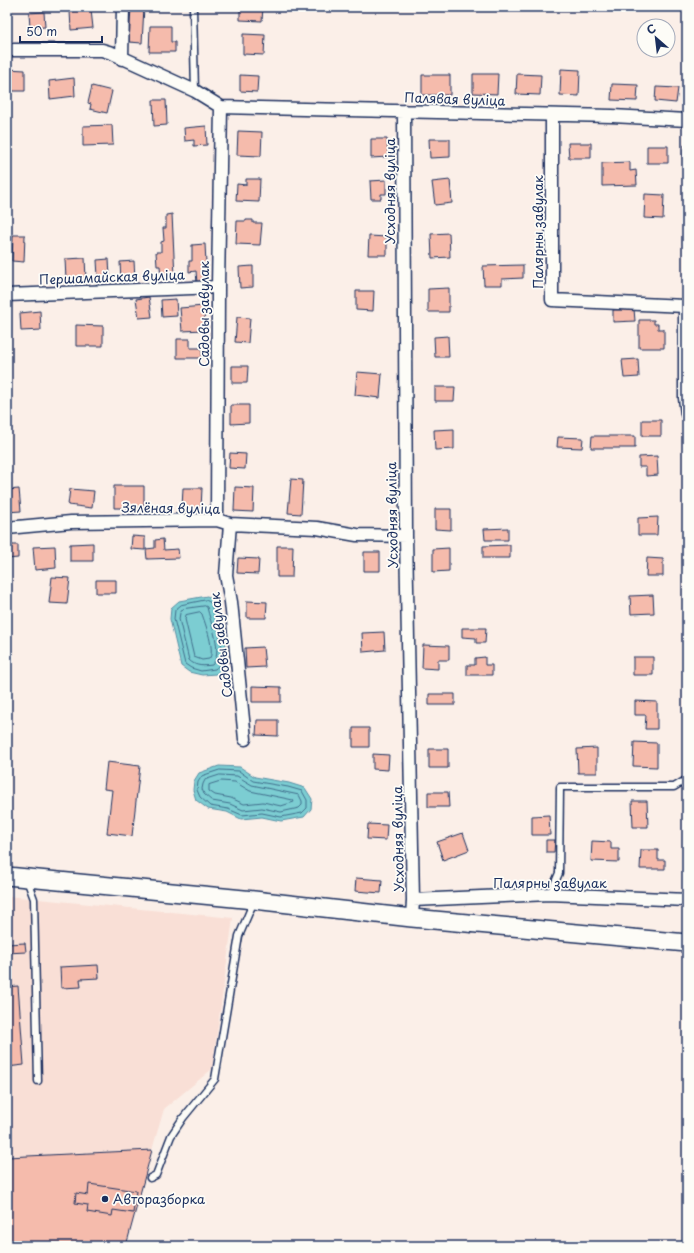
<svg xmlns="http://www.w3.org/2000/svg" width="694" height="1253" viewBox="0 0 694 1253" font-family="'Playpen Sans',sans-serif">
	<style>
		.built { fill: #f9dfd6 }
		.water { fill: #7bcdd2; stroke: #558ea4 }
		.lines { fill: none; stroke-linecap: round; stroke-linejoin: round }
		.shore { stroke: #416e8c; stroke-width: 1 }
		.building { fill: #f5bbac; stroke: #1b2f5e }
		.lane-casing { stroke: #1b2f5e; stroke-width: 9 }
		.street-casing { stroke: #1b2f5e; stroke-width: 15 }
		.secondary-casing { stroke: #1b2f5e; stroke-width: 20 }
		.lane { stroke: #fdfcf7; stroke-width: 6 }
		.street { stroke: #fdfcf7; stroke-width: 12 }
		.secondary { stroke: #fdfcf7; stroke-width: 17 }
		.poi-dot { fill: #1b2f5e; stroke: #fdfcf7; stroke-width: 1.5 }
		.labels { text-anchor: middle; stroke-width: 3.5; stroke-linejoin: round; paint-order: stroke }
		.street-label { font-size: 13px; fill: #1b2f5e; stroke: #fdfcf7 }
		.poi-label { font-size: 13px; fill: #1b2f5e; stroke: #fdfcf7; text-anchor: start }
	</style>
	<rect width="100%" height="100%" fill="#fbefe8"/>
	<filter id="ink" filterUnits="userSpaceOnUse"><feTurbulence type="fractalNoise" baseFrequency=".025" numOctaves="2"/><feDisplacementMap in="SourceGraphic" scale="8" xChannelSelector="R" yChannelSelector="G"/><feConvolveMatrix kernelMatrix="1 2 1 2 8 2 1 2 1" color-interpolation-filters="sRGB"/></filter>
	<g filter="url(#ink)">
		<path class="built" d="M 7,896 L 233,918 L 212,1069 L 164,1109 L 152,1150 L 7,1157 Z"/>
		<path class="water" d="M 207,596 L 214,600 C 218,615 231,650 225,664 C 223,668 219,671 216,674 L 202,675 L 189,672 L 181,666 L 170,619 L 171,608 L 179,601 Z
			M 219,766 L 240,767 L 255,777 L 289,783 L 305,788 L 312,799 L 311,809 L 304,817 L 281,821 L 262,817 L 241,819 L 227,812 L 208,809 L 196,800 L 193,790 L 194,781 L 199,773 Z"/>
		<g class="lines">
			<path class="shore" d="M 206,600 L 211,603 C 214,617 226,649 221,662 C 220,665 217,667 215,669 L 201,671 L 191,668 L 185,664 L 174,619 L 175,610 L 181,605 Z
				M 205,606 L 207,607 C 210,622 224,653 212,665 C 204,666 196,667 189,660 L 179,619 L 180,613 L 183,609 Z
				M 200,612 L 202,614 C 205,623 216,652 209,659 L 202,660 L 194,657 L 185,619 L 186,615 Z
				M 220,770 L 239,771 L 253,781 L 288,787 L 302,791 L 307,800 L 307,808 L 302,813 L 281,817 L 262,813 L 242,815 L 228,809 L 210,806 L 200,797 L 197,790 L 198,782 L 202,776 Z
				M 220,775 L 237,776 L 252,785 L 299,795 L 302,801 L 302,805 L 299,808 L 281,812 L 262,808 L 243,810 L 230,804 L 212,801 L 204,794 L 202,789 L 203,784 L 205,780 Z
				M 221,781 L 235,782 L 250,791 L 293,800 L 294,802 L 281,806 L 263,802 L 244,804 L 231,798 L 215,795 L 209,791 L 209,785 Z"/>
		</g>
		<path class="building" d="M 131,7 L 144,7 L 142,43 L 129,42 Z
			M 240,7 L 263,7 L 262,21 L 240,20 Z
			M 91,10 L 93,28 L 71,30 L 70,11 Z
			M 44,12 L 45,27 L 30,28 L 29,13 Z
			M 150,26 L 171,26 L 171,42 L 175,42 L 175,52 L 149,52 Z
			M 243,34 L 265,35 L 264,55 L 243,54 Z
			M 7,69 L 25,70 L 25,91 L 7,91 Z
			M 561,69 L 580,70 L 579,96 L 560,95 Z
			M 473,74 L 498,74 L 497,94 L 473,93 Z
			M 517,74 L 541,75 L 540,95 L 516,94 Z
			M 240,75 L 258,76 L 257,92 L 240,91 Z
			M 422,75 L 450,75 L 450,95 L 422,95 Z
			M 74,78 L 75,96 L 50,99 L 49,81 Z
			M 612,84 L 638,85 L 637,101 L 611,100 Z
			M 92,86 L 112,91 L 107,113 L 90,109 L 91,104 L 88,103 Z
			M 656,87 L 678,88 L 676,103 L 655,101 Z
			M 153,100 L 166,100 L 167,125 L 154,126 Z
			M 112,125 L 113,145 L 83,146 L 83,126 Z
			M 206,126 L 207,145 L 194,146 L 194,140 L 185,141 L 184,128 Z
			M 238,131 L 262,132 L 261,156 L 237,155 Z
			M 371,139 L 387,139 L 388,157 L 371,158 Z
			M 429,139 L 450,139 L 450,157 L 430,158 Z
			M 568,143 L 591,143 L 591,158 L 569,158 Z
			M 684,145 L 687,145 L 687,159 L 683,159 Z
			M 647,146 L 668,146 L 668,163 L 647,163 Z
			M 630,162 L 630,171 L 636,170 L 637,185 L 602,186 L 602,163 Z
			M 246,179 L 260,179 L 259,202 L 236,201 L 237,184 L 246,185 Z
			M 386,180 L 386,194 L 381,194 L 381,199 L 371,199 L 370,181 Z
			M 450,180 L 452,203 L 435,205 L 432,182 Z
			M 645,194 L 664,195 L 663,219 L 644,218 Z
			M 172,214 L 175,277 L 161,278 L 160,266 L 157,266 L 156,252 L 161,252 L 161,242 L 164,241 L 163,228 L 166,228 L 166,215 Z
			M 246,220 L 253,220 L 253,223 L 262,223 L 260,245 L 236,244 L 237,221 L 246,221 Z
			M 449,233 L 450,257 L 432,258 L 431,234 Z
			M 13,235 L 25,235 L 24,262 L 12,261 Z
			M 369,236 L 387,237 L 387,255 L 368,255 Z
			M 205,244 L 207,282 L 197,283 L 196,271 L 189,272 L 189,261 L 192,261 L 192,245 Z
			M 85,258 L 86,279 L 66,280 L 65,259 Z
			M 109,259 L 110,277 L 98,277 L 97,260 Z
			M 134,261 L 135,279 L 121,280 L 120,262 Z
			M 523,265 L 523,278 L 502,279 L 502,285 L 484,285 L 483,266 Z
			M 253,266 L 253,287 L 240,288 L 239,267 Z
			M 449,288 L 449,312 L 428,312 L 428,289 Z
			M 356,291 L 374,291 L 373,311 L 356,310 Z
			M 149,297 L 152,317 L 139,318 L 136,299 Z
			M 176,299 L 177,316 L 162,317 L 161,300 Z
			M 204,306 L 205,330 L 182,331 L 180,308 Z
			M 634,309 L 635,321 L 613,322 L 613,310 Z
			M 40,311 L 41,330 L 21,331 L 20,313 Z
			M 237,317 L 250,318 L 248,343 L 235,342 Z
			M 639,320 L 654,320 L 654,324 L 658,324 L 658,329 L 664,329 L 664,348 L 639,348 Z
			M 76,325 L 103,326 L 103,346 L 76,346 Z
			M 448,336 L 449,357 L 435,357 L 434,337 Z
			M 177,339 L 190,339 L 190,348 L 202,348 L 202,358 L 177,358 Z
			M 638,359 L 639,377 L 624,378 L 622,360 Z
			M 232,366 L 248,366 L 247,383 L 232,383 Z
			M 357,372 L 382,374 L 380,398 L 355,395 Z
			M 435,387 L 455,387 L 454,401 L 435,401 Z
			M 231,405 L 249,405 L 249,423 L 231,424 Z
			M 642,420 L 661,420 L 661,436 L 642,436 Z
			M 454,429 L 454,449 L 435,450 L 434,430 Z
			M 592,436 L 635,436 L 635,448 L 591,448 Z
			M 558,437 L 583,438 L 582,448 L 557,447 Z
			M 230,453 L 246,454 L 245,469 L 229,468 Z
			M 657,456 L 658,475 L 646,476 L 646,467 L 639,467 L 639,457 Z
			M 291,479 L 303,480 L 301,514 L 288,513 Z
			M 114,486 L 144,486 L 144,508 L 114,508 Z
			M 235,487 L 254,488 L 253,512 L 234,511 Z
			M 183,488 L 202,488 L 201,509 L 182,508 Z
			M 19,489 L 21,511 L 7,512 L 7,490 Z
			M 70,489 L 94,491 L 92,508 L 68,505 Z
			M 435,509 L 451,509 L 451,530 L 435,529 Z
			M 658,517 L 657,535 L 638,535 L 638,518 Z
			M 508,528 L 508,540 L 485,540 L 484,529 Z
			M 132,536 L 145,537 L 145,550 L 131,549 Z
			M 163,539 L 164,550 L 178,549 L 179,558 L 147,559 L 146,549 L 155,548 L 155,540 Z
			M 93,543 L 93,561 L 70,561 L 70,544 Z
			M 7,545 L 18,545 L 18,558 L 7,559 Z
			M 510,545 L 510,558 L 483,558 L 483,546 Z
			M 55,546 L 56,568 L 35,570 L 33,547 Z
			M 277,546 L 293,546 L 292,577 L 277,577 Z
			M 449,548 L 449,571 L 433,572 L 433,549 Z
			M 364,552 L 380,552 L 380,571 L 364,571 Z
			M 238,558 L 259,559 L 258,574 L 237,573 Z
			M 647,558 L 663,559 L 663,576 L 646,576 Z
			M 52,577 L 70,578 L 67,604 L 49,603 Z
			M 96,580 L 116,580 L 116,593 L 96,593 Z
			M 653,595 L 654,613 L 631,614 L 630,596 Z
			M 247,601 L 267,602 L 266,618 L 247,618 Z
			M 462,628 L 486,628 L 485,643 L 476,643 L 476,638 L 462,637 Z
			M 384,632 L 385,650 L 363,652 L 362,633 Z
			M 423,645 L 449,646 L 449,660 L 438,660 L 438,669 L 422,668 Z
			M 263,647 L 265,667 L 246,668 L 245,648 Z
			M 485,657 L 485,665 L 492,665 L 492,675 L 467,675 L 467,665 L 475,665 L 475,658 Z
			M 633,657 L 653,657 L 653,675 L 633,675 Z
			M 252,686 L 281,687 L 281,702 L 252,702 Z
			M 7,687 L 8,687 L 8,796 L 7,796 Z
			M 429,694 L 455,694 L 455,705 L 429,705 Z
			M 635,701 L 657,702 L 657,729 L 645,729 L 646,715 L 635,715 Z
			M 257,720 L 278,720 L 278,736 L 256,735 Z
			M 353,728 L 369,728 L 369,747 L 353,747 Z
			M 634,742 L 657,743 L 657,767 L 633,766 Z
			M 597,748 L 597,773 L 578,773 L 577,749 Z
			M 429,749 L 448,749 L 448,768 L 429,768 Z
			M 373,754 L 389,755 L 388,770 L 373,769 Z
			M 107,762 L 140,766 L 132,836 L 107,833 L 112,790 L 104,789 Z
			M 428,792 L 448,792 L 449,807 L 428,807 Z
			M 632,801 L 647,801 L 648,827 L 633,827 Z
			M 549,815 L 550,835 L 532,835 L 532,816 Z
			M 368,824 L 387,825 L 386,840 L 367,839 Z
			M 463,833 L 469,850 L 443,860 L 437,842 Z
			M 546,840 L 555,840 L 554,852 L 546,852 Z
			M 592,841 L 611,842 L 611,849 L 619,849 L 619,862 L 591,861 Z
			M 641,850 L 658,850 L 658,860 L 665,860 L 665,869 L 640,869 Z
			M 356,878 L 382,880 L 381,893 L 355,891 Z
			M 25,943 L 26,952 L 7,953 L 7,944 Z
			M 98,965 L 99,978 L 80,979 L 81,987 L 61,988 L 60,967 Z
			M 18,986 L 24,1065 L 7,1067 L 7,987 Z
			M 152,1150 L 126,1246 L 7,1246 L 7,1157 Z
			M 89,1184 L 136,1191 L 133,1213 L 113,1210 L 112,1216 L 87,1212 L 88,1205 L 75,1203 L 76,1193 L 88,1195 Z"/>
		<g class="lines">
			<defs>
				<path id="lane" d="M 193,7 L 195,91
					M 27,880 L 34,899 L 38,1081
					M 550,894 L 559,873 L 560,787 L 674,787 L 687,779
					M 150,1178 L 156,1175 L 171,1136 L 183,1118 L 215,1079 L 239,936 L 254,901"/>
				<path id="street" d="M 7,50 L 102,50 L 112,53 L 195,91 L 221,107 L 612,116 L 687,120
					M 122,59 L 123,7
					M 404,111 L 406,536 L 413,900 L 412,918
					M 552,115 L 552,300 L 685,306 L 685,398 L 687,414
					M 7,295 L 218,287
					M 217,520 L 218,287 L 221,107
					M 230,524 L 226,575 L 231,602 L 245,739
					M 7,528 L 71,522 L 217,520 L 230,524 L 317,528 L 357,535 L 406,536
					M 413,900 L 550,894 L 687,900"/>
				<path id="secondary" d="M 7,876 L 254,900 L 412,918 L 687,943"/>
			</defs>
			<use href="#lane" class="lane-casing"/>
			<use href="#street" class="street-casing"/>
			<use href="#secondary" class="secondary-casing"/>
			<use href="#lane" class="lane"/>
			<use href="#street" class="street"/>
			<use href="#secondary" class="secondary"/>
		</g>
	</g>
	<circle class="poi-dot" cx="105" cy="1199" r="4"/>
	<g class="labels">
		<g class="street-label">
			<text transform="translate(455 99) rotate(2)" y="5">Палявая вуліца</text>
			<text transform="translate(390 191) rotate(-90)" y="5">Усходняя вуліца</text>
			<text transform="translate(538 232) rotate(-90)" y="5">Палярны завулак</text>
			<text transform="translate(112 277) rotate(-2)" y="5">Першамайская вуліца</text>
			<text transform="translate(204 314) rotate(-90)" y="5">Садовы завулак</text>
			<text transform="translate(171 508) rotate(1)" y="5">Зялёная вуліца</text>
			<text transform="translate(392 515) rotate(-91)" y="5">Усходняя вуліца</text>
			<text transform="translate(221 645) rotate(-97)" y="5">Садовы завулак</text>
			<text transform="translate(398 839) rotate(-91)" y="5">Усходняя вуліца</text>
			<text x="550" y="888">Палярны завулак</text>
		</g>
		<g class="poi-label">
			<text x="113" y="1204">Авторазборка</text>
		</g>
	</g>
	<rect width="694" height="1253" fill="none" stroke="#fdfcf7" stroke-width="24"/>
	<rect x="12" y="12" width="670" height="1229" fill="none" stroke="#1b2f5e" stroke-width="1.5" filter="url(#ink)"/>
	<g transform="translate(656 38) rotate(332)"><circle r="19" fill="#fdfcf7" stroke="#a3aaba"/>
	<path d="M0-3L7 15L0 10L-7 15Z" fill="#1b2f5e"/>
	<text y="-6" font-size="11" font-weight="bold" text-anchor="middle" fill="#1b2f5e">С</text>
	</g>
	<path d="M20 36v6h82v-6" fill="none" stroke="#1b2f5e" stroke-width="2"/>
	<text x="26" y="36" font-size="12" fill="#1b2f5e" stroke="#fdfcf7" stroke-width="3" paint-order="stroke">50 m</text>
</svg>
